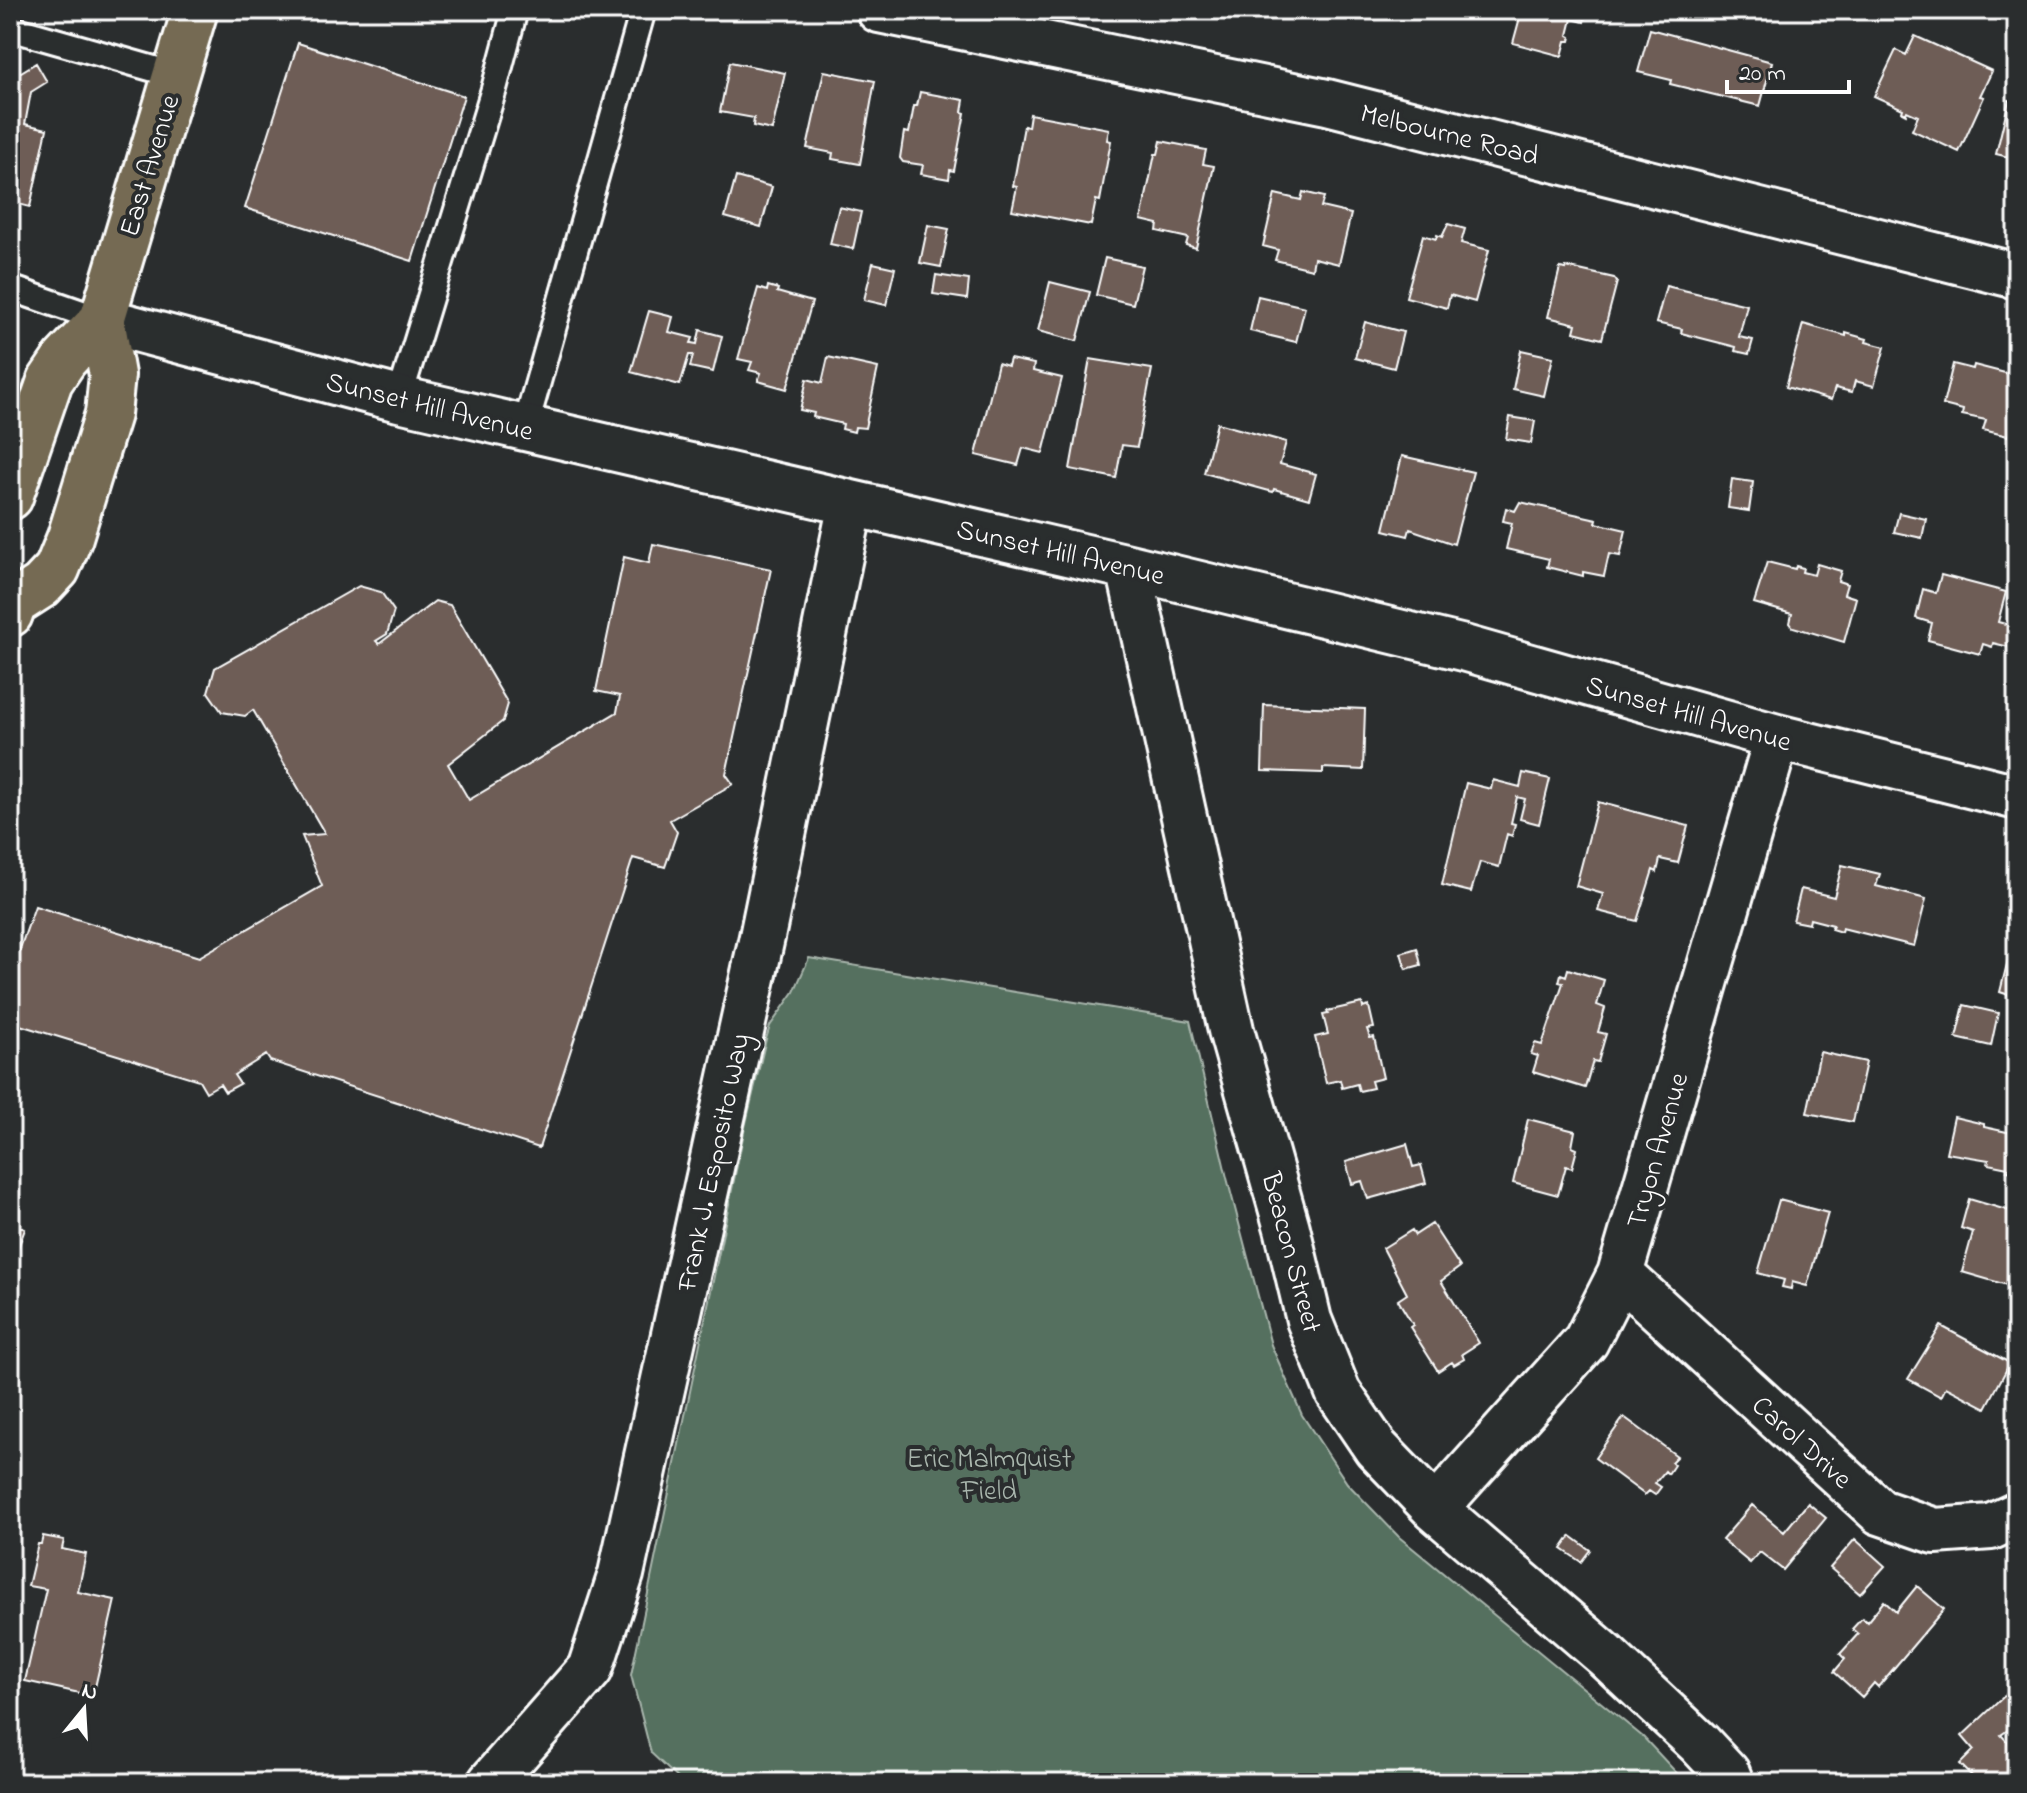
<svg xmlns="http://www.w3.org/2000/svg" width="2027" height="1793" viewBox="0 0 2027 1793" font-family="'Indie Flower',sans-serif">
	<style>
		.green { fill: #546f5e; stroke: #aab7ae; stroke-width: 2 }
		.building { fill: #6e5d57; stroke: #fff; stroke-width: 2 }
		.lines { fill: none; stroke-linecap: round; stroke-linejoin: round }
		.service-casing { stroke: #fff; stroke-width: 30 }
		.minor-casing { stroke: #fff; stroke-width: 50 }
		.primary-casing { stroke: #fff; stroke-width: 50 }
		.service { stroke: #2a2d2e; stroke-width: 24 }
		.minor { stroke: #2a2d2e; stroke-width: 44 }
		.primary { stroke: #746b52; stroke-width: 44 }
		.labels { text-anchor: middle; stroke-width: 8; stroke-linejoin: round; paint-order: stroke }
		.street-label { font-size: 28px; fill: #fff; stroke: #2a2d2e }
		.park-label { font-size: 28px; fill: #aab7ae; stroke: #2a2d2e }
	</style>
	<rect width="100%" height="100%" fill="#2a2d2e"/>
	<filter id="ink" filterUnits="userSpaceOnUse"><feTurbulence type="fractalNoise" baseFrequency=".0125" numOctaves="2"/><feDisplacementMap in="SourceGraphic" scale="16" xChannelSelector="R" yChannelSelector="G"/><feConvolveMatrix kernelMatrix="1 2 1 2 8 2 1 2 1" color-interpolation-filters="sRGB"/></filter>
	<g filter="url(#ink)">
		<path class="green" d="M 809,958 L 1190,1021 L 1227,1178 L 1271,1345 L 1302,1415 L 1347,1483 L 1399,1537 L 1643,1737 L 1686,1783 L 683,1783 L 651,1753 L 631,1675 L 745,1127 L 766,1039 L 770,1026 L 794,992 Z"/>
		<path class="building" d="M 1522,10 L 1587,10 L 1584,22 L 1572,19 L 1568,35 L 1571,37 L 1570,41 L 1566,41 L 1562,56 L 1513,43 Z
			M 1650,29 L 1772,62 L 1760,106 L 1670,84 L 1671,80 L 1638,72 Z
			M 1915,36 L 1992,71 L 1980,96 L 1984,97 L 1959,152 L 1912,130 L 1918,116 L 1907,111 L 1906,114 L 1902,112 L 1903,109 L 1874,96 L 1896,50 L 1906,55 Z
			M 298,43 L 464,96 L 412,261 L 245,208 Z
			M 730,62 L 785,73 L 772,130 L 753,126 L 754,118 L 720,112 Z
			M 36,63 L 47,82 L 31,92 L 25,124 L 47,129 L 30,207 L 10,202 L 10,69 L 21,72 Z
			M 824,71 L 875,81 L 860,164 L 832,159 L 833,153 L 807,148 Z
			M 920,92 L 964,100 L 962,112 L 965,113 L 954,171 L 950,170 L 949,179 L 921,174 L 923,165 L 903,162 L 900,158 L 904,132 L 909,133 L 914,106 L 917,106 Z
			M 2009,100 L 2017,102 L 2017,159 L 1996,154 Z
			M 1030,114 L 1109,129 L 1107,140 L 1111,141 L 1100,201 L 1096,200 L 1091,225 L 1012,210 L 1017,187 L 1013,186 L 1024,126 L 1028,127 Z
			M 1161,141 L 1206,150 L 1203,164 L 1214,166 L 1196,248 L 1186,245 L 1188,238 L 1157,231 L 1158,224 L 1141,220 L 1155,154 L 1158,154 Z
			M 736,177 L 772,187 L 761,227 L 725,217 Z
			M 1303,192 L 1324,197 L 1321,207 L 1351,214 L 1339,264 L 1314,258 L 1312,269 L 1275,260 L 1278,250 L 1263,246 L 1275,194 L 1301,200 Z
			M 839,207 L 861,212 L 853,249 L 830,244 Z
			M 1448,224 L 1465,229 L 1461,243 L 1489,250 L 1475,302 L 1450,295 L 1447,308 L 1406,297 L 1423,235 L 1436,239 L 1437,235 L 1442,237 Z
			M 928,225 L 949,229 L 941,267 L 920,263 Z
			M 1105,258 L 1142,266 L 1133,304 L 1096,295 Z
			M 873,263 L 895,268 L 886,305 L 864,300 Z
			M 1566,267 L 1614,278 L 1617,282 L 1602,339 L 1574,332 L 1576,324 L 1548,317 L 1560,268 L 1566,269 Z
			M 936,275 L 969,280 L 967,299 L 933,294 Z
			M 1050,282 L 1090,292 L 1077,341 L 1038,331 Z
			M 768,286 L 778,289 L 777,292 L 812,302 L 787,389 L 758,381 L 761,373 L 749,370 L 752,362 L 738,359 L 758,288 L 767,291 Z
			M 1666,286 L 1747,305 L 1739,337 L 1753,340 L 1749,354 L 1735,351 L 1736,347 L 1681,333 L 1682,329 L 1656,323 Z
			M 1258,296 L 1305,307 L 1296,342 L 1250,331 Z
			M 649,311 L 673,317 L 669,332 L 693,338 L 691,343 L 697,344 L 700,330 L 722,336 L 713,372 L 690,367 L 693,355 L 689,355 L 680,385 L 631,372 Z
			M 1365,322 L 1403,332 L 1394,368 L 1355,358 Z
			M 1803,324 L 1846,336 L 1846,333 L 1867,339 L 1866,342 L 1885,347 L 1874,386 L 1855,381 L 1852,392 L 1835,388 L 1831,400 L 1786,387 Z
			M 1521,350 L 1553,357 L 1544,396 L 1513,389 Z
			M 828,357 L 878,368 L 865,428 L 855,427 L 854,432 L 842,429 L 843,424 L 813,417 L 814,413 L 800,410 L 807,379 L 822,383 Z
			M 1010,359 L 1034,364 L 1033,371 L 1062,378 L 1043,453 L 1023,448 L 1018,465 L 976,455 L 998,363 L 1008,366 Z
			M 1090,359 L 1152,369 L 1137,447 L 1122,445 L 1116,478 L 1070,469 Z
			M 1953,364 L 1973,369 L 1974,365 L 2017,376 L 2017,429 L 2011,428 L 2008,436 L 1983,430 L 1986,420 L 1962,415 L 1963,410 L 1943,405 Z
			M 1510,417 L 1535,421 L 1531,443 L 1506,439 Z
			M 1217,423 L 1286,442 L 1280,464 L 1316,474 L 1309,499 L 1274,489 L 1273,492 L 1204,473 Z
			M 1402,456 L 1473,472 L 1454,544 L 1410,529 L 1408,536 L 1384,530 Z
			M 1732,479 L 1753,482 L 1749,511 L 1728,508 Z
			M 1520,502 L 1597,519 L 1596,523 L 1626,530 L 1620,556 L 1609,554 L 1604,576 L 1583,572 L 1583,576 L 1547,567 L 1549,559 L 1506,549 L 1512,523 L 1503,521 L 1506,508 L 1515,511 Z
			M 1899,513 L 1926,519 L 1922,538 L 1894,532 Z
			M 653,544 L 771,569 L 726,774 L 733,784 L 670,820 L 677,832 L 665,867 L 633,858 L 539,1148 L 270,1061 L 266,1055 L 234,1075 L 240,1084 L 225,1092 L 220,1084 L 206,1092 L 199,1080 L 10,1022 L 10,977 L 35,906 L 199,957 L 322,886 L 302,836 L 325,834 L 253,710 L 245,716 L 222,712 L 208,692 L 215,668 L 359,586 L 381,592 L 394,611 L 387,634 L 376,641 L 379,644 L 435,601 L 450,605 L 508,704 L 503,721 L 448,764 L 469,800 L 617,712 L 620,696 L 596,691 L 624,557 L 649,563 Z
			M 1767,562 L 1795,569 L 1796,566 L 1803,568 L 1802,572 L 1814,575 L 1817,564 L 1841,571 L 1838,581 L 1847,584 L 1844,594 L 1856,598 L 1844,642 L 1793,627 L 1790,623 L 1792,614 L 1754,603 Z
			M 1941,575 L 2006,592 L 1998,622 L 2017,627 L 2017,649 L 1993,643 L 1992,647 L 1983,644 L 1980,654 L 1928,640 L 1932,623 L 1916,618 L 1923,589 L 1936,593 Z
			M 1264,705 L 1365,709 L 1363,770 L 1323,768 L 1323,773 L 1262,771 Z
			M 1523,773 L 1550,779 L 1539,824 L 1520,819 L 1525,799 L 1517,797 L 1511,823 L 1515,824 L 1512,836 L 1507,834 L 1499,867 L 1480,862 L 1471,892 L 1442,885 L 1466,783 L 1491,789 L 1493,780 L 1520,787 Z
			M 1598,802 L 1688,826 L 1678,863 L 1660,859 L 1657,872 L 1653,870 L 1637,921 L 1598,911 L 1603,894 L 1576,886 Z
			M 1842,865 L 1880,874 L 1876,886 L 1926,899 L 1914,946 L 1842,928 L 1841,932 L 1831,929 L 1833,925 L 1810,919 L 1809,924 L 1793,921 L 1801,889 L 1834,897 Z
			M 2017,924 L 2017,1005 L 2010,1003 L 2012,996 L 2000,992 Z
			M 1417,948 L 1421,965 L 1406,969 L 1401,953 Z
			M 1568,969 L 1604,980 L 1597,1005 L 1605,1008 L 1598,1032 L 1606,1034 L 1598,1062 L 1593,1061 L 1585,1088 L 1533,1072 L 1538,1056 L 1531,1054 L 1535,1043 L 1542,1045 L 1563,983 L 1559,982 L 1561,974 L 1566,976 Z
			M 1362,1003 L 1363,1008 L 1369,1006 L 1374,1028 L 1367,1029 L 1370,1038 L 1374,1037 L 1383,1078 L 1371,1081 L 1373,1088 L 1359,1091 L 1357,1084 L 1342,1088 L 1340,1080 L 1326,1083 L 1315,1037 L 1328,1034 L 1323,1015 L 1328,1014 L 1327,1011 Z
			M 1964,1005 L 1998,1013 L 1991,1046 L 1956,1038 Z
			M 1820,1052 L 1866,1062 L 1853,1122 L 1807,1113 Z
			M 1954,1117 L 1984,1124 L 1984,1127 L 2016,1134 L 2017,1130 L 2017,1173 L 2007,1171 L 2008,1168 L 1988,1164 L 1989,1160 L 1946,1153 Z
			M 1528,1119 L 1575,1131 L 1572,1147 L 1577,1149 L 1572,1168 L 1566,1166 L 1558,1195 L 1513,1183 Z
			M 1407,1144 L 1413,1167 L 1421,1165 L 1426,1183 L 1368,1199 L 1362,1181 L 1352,1184 L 1346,1162 Z
			M 1969,1199 L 2017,1213 L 2017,1288 L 1962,1272 L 1973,1232 L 1961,1228 Z
			M 1779,1200 L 1828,1213 L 1807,1286 L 1792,1282 L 1791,1289 L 1782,1287 L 1784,1280 L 1758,1273 Z
			M 10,1223 L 25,1229 L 10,1269 Z
			M 1432,1224 L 1460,1267 L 1441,1281 L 1479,1343 L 1462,1354 L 1464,1359 L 1454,1365 L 1452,1362 L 1438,1371 L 1410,1327 L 1413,1325 L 1398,1300 L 1407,1294 L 1383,1248 L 1412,1230 L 1415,1235 Z
			M 1941,1326 L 2010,1363 L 1986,1408 L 1946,1387 L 1941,1397 L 1908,1379 Z
			M 1624,1417 L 1677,1456 L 1671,1462 L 1674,1465 L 1668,1474 L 1665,1471 L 1655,1483 L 1661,1487 L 1655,1495 L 1649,1491 L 1645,1495 L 1595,1458 Z
			M 1808,1503 L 1826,1518 L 1783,1570 L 1760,1552 L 1750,1563 L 1722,1540 L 1752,1505 L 1784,1532 Z
			M 43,1536 L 64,1540 L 62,1549 L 86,1554 L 78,1592 L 115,1600 L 93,1696 L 25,1681 L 46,1589 L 28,1586 L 38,1544 L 41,1544 Z
			M 1571,1536 L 1590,1550 L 1581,1562 L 1562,1549 Z
			M 1855,1539 L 1885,1566 L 1860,1594 L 1830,1568 Z
			M 1917,1586 L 1944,1609 L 1878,1687 L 1874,1683 L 1862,1697 L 1834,1672 L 1845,1659 L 1840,1654 L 1858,1634 L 1852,1629 L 1862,1618 L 1867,1622 L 1884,1601 L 1896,1612 Z
			M 2017,1684 L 2017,1739 L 2008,1730 L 2001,1735 L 2017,1752 L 2017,1783 L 1972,1783 L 1969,1780 L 1973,1777 L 1960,1764 L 1974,1750 L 1962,1736 Z"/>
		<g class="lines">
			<defs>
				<path id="service" d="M 10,28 L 175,75
					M 10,288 L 102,320
					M 399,399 L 494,89 L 515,10
					M 525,428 L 643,10"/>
				<path id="minor" d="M 879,10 L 1327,102 L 2017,276
					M 102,320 L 399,399 L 1129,567 L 1464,648 L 1777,737 L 2017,797
					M 1129,567 L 1231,1030 L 1287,1228 L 1309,1320 L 1338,1392 L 1376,1448 L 1435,1509 L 1605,1655 L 1700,1744 L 1727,1773 L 1731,1783
					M 1620,1274 L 1880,1512 L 1935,1531 L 1991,1527 L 2017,1515
					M 1435,1509 L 1586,1341 L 1620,1274 L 1777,737
					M 490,1783 L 590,1669 L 621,1574 L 762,937 L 851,503"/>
				<path id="primary" d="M 10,497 L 50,381 L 65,359 L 102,320 L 195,10
					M 10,614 L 13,604 L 41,586 L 57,569 L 70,537 L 108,414 L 112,375 L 102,320"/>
			</defs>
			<use href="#service" class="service-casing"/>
			<use href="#minor" class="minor-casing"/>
			<use href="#primary" class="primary-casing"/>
			<use href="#service" class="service"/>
			<use href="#minor" class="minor"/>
			<use href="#primary" class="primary"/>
		</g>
	</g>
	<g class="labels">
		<g class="street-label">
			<text transform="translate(1450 133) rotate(14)" y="10">Melbourne Road</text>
			<text transform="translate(148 165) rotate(-73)" y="10">East Avenue</text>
			<text transform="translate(430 405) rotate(14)" y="10">Sunset Hill Avenue</text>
			<text transform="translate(1061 551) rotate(13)" y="10">Sunset Hill Avenue</text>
			<text transform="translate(1689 712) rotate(16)" y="10">Sunset Hill Avenue</text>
			<text transform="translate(1656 1150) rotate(-74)" y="10">Tryon Avenue</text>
			<text transform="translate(712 1162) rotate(-78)" y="10">Frank J. Esposito Way</text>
			<text transform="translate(1293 1252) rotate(75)" y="10">Beacon Street</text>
			<text transform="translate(1803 1441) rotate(42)" y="10">Carol Drive</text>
		</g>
		<g class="park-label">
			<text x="989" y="1467">Eric Malmquist<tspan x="989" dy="32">Field</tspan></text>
		</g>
	</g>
	<rect width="2027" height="1793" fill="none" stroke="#2a2d2e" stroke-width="40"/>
	<rect x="20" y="20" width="1987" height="1753" fill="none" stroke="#fff" stroke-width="3" filter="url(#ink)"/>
	<g transform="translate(84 1709) rotate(18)" stroke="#2a2d2e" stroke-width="6" paint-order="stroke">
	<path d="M0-6L14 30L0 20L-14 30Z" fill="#ffffff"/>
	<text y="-12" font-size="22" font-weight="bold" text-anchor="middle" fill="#ffffff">N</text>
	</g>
	<path d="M1727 80v12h122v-12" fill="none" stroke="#ffffff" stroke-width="4"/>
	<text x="1739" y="80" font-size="24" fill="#ffffff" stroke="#2a2d2e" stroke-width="6" paint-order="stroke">20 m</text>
</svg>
